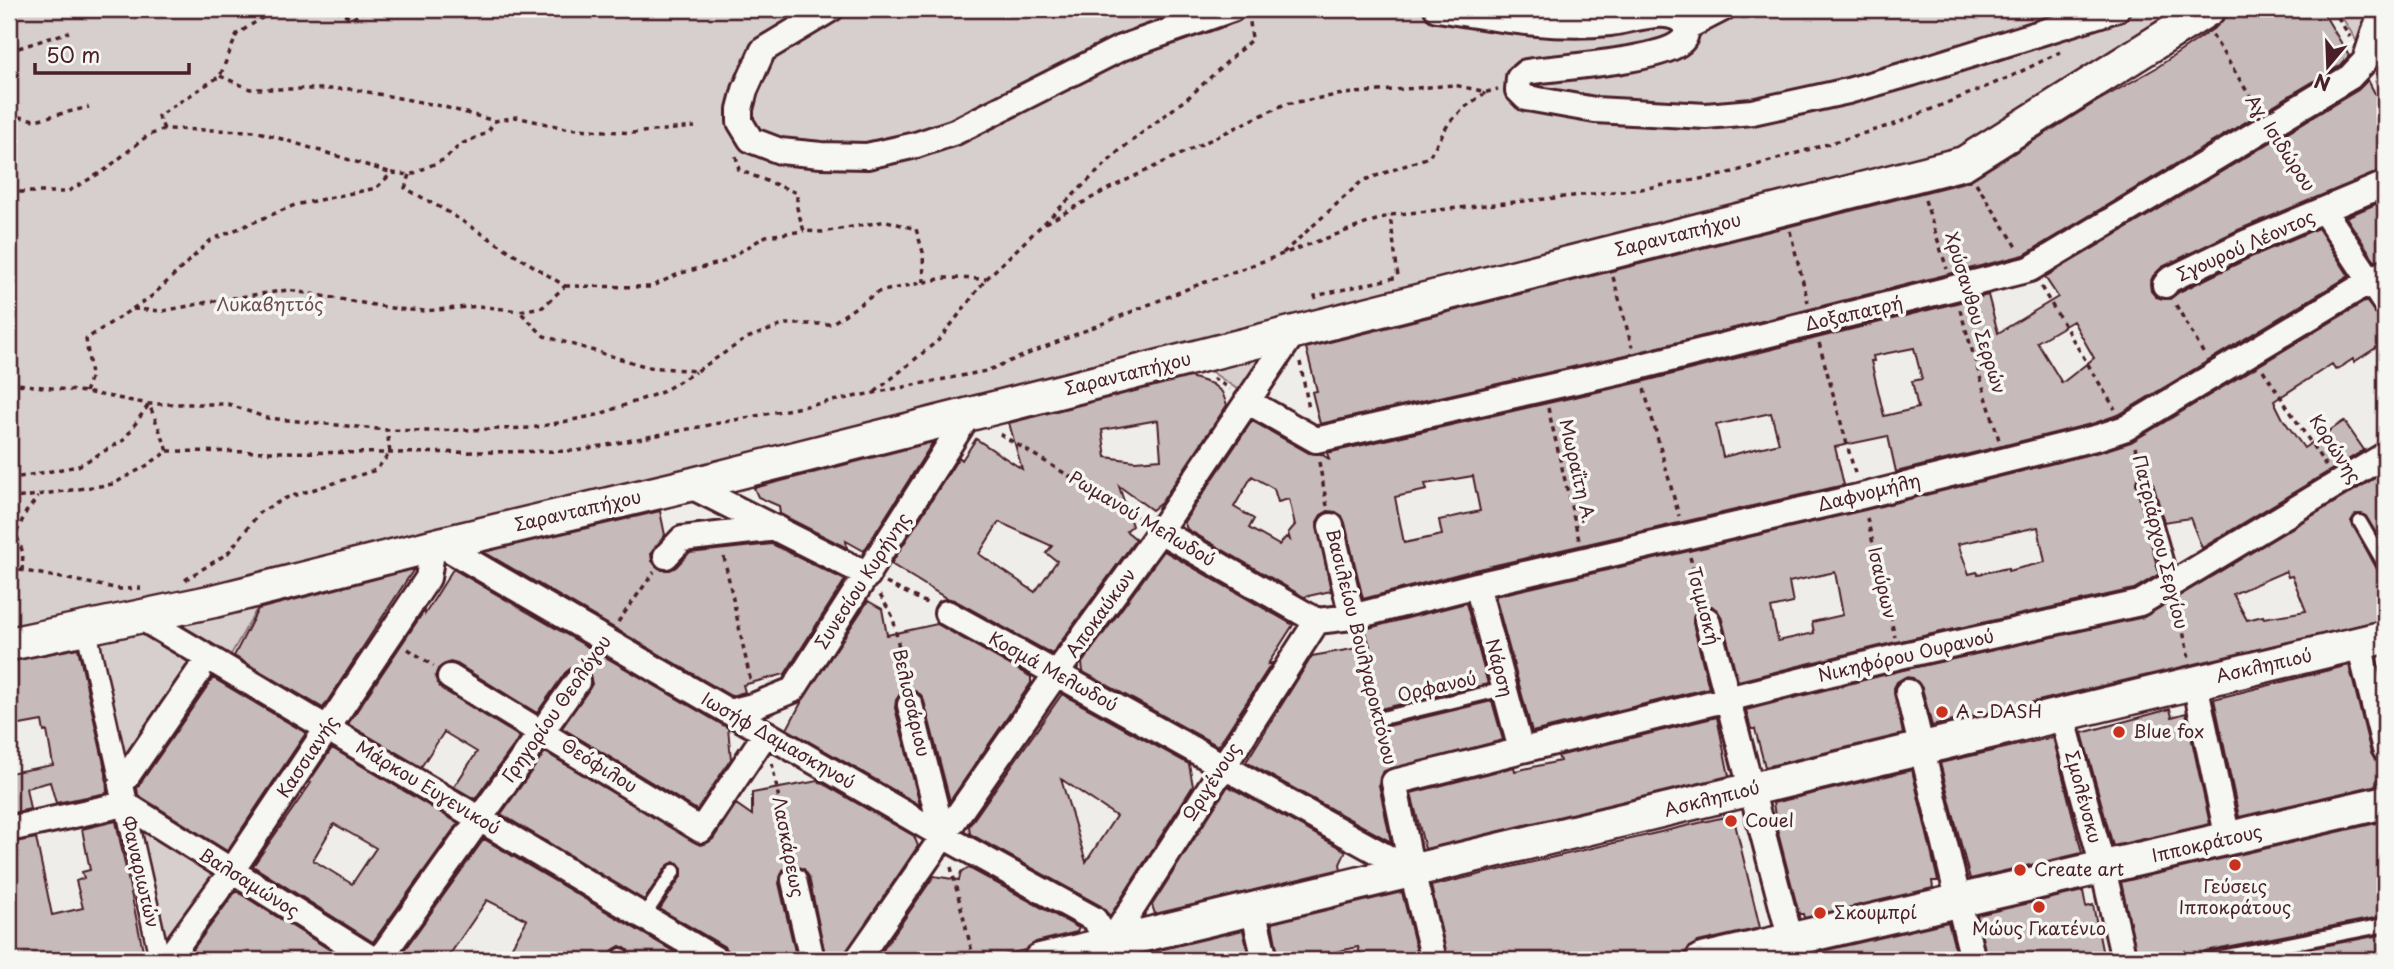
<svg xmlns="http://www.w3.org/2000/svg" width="2394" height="969" viewBox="0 0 2394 969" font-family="'Playpen Sans',sans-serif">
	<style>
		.green { fill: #d7cfce; stroke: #90777c; stroke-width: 2 }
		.building { fill: #c6babb; stroke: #4a1f2b; stroke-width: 2; fill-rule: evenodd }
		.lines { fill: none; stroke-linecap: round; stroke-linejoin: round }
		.service-casing { stroke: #4a1f2b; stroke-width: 18 }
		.pedestrian-casing { stroke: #4a1f2b; stroke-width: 24 }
		.minor-casing { stroke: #4a1f2b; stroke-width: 30 }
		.tertiary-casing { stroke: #4a1f2b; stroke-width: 37 }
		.path { stroke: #4a1f2b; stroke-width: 3.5; stroke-dasharray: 5 5; stroke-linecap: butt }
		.service { stroke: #f6f6f2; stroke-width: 12 }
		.pedestrian { stroke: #f6f6f2; stroke-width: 19 }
		.minor { stroke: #f6f6f2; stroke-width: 24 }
		.tertiary { stroke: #f6f6f2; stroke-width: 32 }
		.poi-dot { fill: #c8321e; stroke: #f6f6f2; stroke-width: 2.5 }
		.labels { text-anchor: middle; stroke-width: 7; stroke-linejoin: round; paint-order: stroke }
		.street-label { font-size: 18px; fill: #4a1f2b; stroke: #f6f6f2 }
		.park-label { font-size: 18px; fill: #6d4b54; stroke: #f6f6f2 }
		.poi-label { font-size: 18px; fill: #4a1f2b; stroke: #f6f6f2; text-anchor: start }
	</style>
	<rect width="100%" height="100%" fill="#efedea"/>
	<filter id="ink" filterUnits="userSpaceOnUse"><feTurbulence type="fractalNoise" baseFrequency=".0143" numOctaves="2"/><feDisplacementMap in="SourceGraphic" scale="14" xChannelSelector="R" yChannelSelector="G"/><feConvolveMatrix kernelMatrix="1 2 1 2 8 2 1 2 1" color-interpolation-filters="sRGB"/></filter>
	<g filter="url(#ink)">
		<path class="green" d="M 9,9 L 2191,9 L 1935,162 L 21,633 L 9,632 Z
			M 2337,9 L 2375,9 L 2362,50 Z
			M 1264,349 L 1240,391 L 1200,364 Z
			M 266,593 L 229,658 L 162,620 Z
			M 143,627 L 202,662 L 123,775 L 93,639 Z
			M 134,821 L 216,877 L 165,948 Z"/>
		<path class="building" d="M 2233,9 L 2321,9 L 2349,56 L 2341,65 L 2024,255 L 1635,353 L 1320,424 L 1312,392 L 1317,391 L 1306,348 L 1969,181 L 2096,102 L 2156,68 L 2216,27 L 2225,18 L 2227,12 Z
			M 2368,80 L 2385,113 L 2385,169 L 2238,230 L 2162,267 L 2153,276 L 2150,283 L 2151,291 L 2156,297 L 2170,299 L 2179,292 L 2251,257 L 2318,228 L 2349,276 L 2120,414 L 2095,423 L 1896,472 L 1888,436 L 1835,447 L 1844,485 L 1474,570 L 1363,599 L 1345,523 L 1342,516 L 1336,512 L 1328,511 L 1321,515 L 1317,522 L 1331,591 L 1304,597 L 1187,529 L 1184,522 L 1252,421 L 1309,453 L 1321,454 L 1329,459 L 1327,453 L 1641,382 L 1988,295 L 1998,333 L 2058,297 L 2045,277 L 2358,90 ZM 2073,321 L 2094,358 L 2062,383 L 2037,342 ZM 1914,348 L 1922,379 L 1912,381 L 1918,408 L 1884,416 L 1871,361 L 1874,361 L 1873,356 ZM 1771,413 L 1779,443 L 1723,457 L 1716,425 ZM 1252,476 L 1274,489 L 1278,502 L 1289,499 L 1295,525 L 1288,533 L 1290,540 L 1286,537 L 1279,545 L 1249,528 L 1254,519 L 1234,507 ZM 1473,476 L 1480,511 L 1439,520 L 1442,535 L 1404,543 L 1395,497 L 1427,490 L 1425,484 Z
			M 2385,200 L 2385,257 L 2375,261 L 2346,217 Z
			M 2366,301 L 2378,316 L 2385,318 L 2385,342 L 2354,362 L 2353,359 L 2336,370 L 2332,364 L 2274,401 L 2283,419 L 2304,448 L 2344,421 L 2364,450 L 2202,548 L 2190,518 L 2164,522 L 2152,480 L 2147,475 L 2138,476 L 2136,485 L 2159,574 L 2134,589 L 1896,642 L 1738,681 L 1721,616 L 1712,606 L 1704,606 L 1696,610 L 1693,623 L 1709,688 L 1532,732 L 1495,596 L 1865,510 L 2103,451 L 2131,442 ZM 2038,527 L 2045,562 L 2008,571 L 2008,568 L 1978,574 L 1977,572 L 1969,574 L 1958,544 ZM 1835,572 L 1843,615 L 1812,622 L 1814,633 L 1778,641 L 1771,608 L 1793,603 L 1789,582 Z
			M 1190,377 L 1212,384 L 1222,392 L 1227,405 L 1161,503 L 1152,510 L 1119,486 L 1132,526 L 1126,531 L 1136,539 L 1052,654 L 954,600 L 946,598 L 891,564 L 959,457 L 962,460 L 976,439 L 1022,469 L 1009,423 ZM 1158,420 L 1161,459 L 1135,461 L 1106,457 L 1102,430 ZM 999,522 L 1052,546 L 1046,553 L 1057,561 L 1035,592 L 979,554 Z
			M 933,442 L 864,551 L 846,541 L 847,548 L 780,514 L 779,506 L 758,497 L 754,488 Z
			M 2385,472 L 2385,548 L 2365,515 L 2356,514 L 2351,521 L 2377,569 L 2385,574 L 2385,619 L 1932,726 L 1922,688 L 1913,678 L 1905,677 L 1897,682 L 1894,688 L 1903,734 L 1765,767 L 1755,729 L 1751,729 L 1746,710 L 1903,670 L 2144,617 ZM 2286,571 L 2288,577 L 2292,576 L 2306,611 L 2264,618 L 2263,616 L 2247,620 L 2233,594 Z
			M 660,511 L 665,535 L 651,553 L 652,561 L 662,570 L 670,570 L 676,567 L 689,553 L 772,544 L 845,580 L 785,674 L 743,685 L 745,692 L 731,696 L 484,552 Z
			M 1164,551 L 1293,625 L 1268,664 L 1272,663 L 1218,746 L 1083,672 L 1082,663 Z
			M 414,569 L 323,708 L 234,656 L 258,609 Z
			M 453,569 L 728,728 L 731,759 L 697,810 L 562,728 L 592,684 L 590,675 L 579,667 L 571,668 L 565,673 L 537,713 L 457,664 L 450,662 L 438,669 L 435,677 L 442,689 L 520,737 L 475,799 L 454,787 L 477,752 L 444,732 L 421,767 L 348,724 L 424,611 L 425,614 Z
			M 868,601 L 882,609 L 887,635 L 937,624 L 1031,677 L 1031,683 L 950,801 L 924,701 L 921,695 L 915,691 L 907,690 L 900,694 L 896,700 L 895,708 L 920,805 L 787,729 L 802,701 Z
			M 1466,603 L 1488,684 L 1376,710 L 1370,716 L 1370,722 L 1375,727 L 1380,728 L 1492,701 L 1503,740 L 1384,771 L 1380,777 L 1379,785 L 1391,842 L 1246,762 L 1312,656 L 1370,646 L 1365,629 Z
			M 78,648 L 106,773 L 107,793 L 56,803 L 50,782 L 26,788 L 30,809 L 9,814 L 9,773 L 53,765 L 47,731 L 44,732 L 42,721 L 9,727 L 9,662 Z
			M 2349,665 L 2371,753 L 2375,760 L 2382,763 L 2385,778 L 2376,780 L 2377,785 L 2239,817 L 2214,699 Z
			M 213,678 L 306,733 L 227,851 L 138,795 L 137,788 Z
			M 1062,694 L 1189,764 L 1193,786 L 1110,916 L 1101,906 L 970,834 L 969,826 ZM 1061,779 L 1116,816 L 1086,862 Z
			M 2170,709 L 2172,717 L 2186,713 L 2210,824 L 2113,846 L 2082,733 Z
			M 1717,717 L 1729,776 L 1425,849 L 1411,793 L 1514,767 L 1515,771 L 1560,761 L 1558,756 Z
			M 2053,737 L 2082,853 L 1970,879 L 1940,763 Z
			M 332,748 L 458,823 L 373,942 L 253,866 L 311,783 L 309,782 ZM 334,824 L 376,848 L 352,884 L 313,860 Z
			M 545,752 L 700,845 L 707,843 L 713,839 L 736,804 L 752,815 L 752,793 L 818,781 L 914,836 L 918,846 L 843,957 L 826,960 L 809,877 L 804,869 L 791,865 L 783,870 L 779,883 L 797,960 L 732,960 L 730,953 L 725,947 L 660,909 L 682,875 L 682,868 L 678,863 L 674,862 L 667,866 L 644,900 L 501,814 Z
			M 1912,770 L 1938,881 L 1932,881 L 1933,888 L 1804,918 L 1803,914 L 1799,914 L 1777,829 L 1773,803 Z
			M 1228,786 L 1346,851 L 1340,864 L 1341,869 L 1155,914 L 1152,905 Z
			M 1733,815 L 1760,928 L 1698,942 L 1689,947 L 1685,954 L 1660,960 L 1448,960 L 1431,886 Z
			M 116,821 L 144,955 L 119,960 L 9,960 L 9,843 L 36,838 L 52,915 L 83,908 L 76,881 L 84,878 L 82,872 L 90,870 L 82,829 Z
			M 2385,821 L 2385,916 L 2205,951 L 2201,954 L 2198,960 L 2186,960 L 2185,951 L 2138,960 L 2121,882 Z
			M 484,839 L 688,960 L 628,960 L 628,950 L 620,946 L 613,950 L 609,960 L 504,960 L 527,920 L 487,900 L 446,960 L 397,960 Z
			M 969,868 L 1079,928 L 1077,932 L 1036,942 L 1025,950 L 983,960 L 876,960 L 934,876 L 959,880 L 961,872 Z
			M 236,891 L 346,960 L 185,960 Z
			M 2083,891 L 2086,907 L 2093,905 L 2104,960 L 1987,960 L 1977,915 Z
			M 1402,892 L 1419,960 L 1362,960 L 1358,947 L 1316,956 L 1317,960 L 1279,960 L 1272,923 Z
			M 1948,922 L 1958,960 L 1817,960 L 1814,953 Z
			M 1243,930 L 1250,960 L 1134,960 L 1134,956 Z
			M 2385,934 L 2385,960 L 2251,960 Z"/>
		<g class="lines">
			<defs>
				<path id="service" d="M 2144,483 L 2173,585
					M 2360,522 L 2385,565
					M 1378,719 L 1504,689
					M 644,916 L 674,871
					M 618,960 L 621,955
					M 2207,960 L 2385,925"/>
				<path id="pedestrian" d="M 86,628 L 121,785
					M 125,804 L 160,960"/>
				<path id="minor" d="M 831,9 L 763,50 L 745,90 L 740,109 L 740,122 L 751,140 L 780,151 L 821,155 L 867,156 L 916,145 L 955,132 L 1121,48 L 1232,9
					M 1437,9 C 1494,18 1552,29 1610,23 C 1632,21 1673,3 1687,27 C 1686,33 1686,38 1681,42 C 1661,61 1557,67 1526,72 L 1519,78 L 1518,90 L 1526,98 L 1533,99 L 1595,110 L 1706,116 L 1752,112 L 1848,91 L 1912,73 L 2117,9
					M 1687,27 L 1722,9
					M 2324,211 L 2385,303
					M 2165,285 L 2169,280 L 2245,243 L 2385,184
					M 1247,401 L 1316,440 L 1638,367 L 2030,269 L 2350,77 L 2365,61 L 2382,9
					M 689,485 L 868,575
					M 1331,526 L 1352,617
					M 1160,531 L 1317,621
					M 440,544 L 943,836 L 1094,919 L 1110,943 L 1114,960
					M 666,556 L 682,539 L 777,528
					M 1477,585 L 1521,750
					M 947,613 L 1412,871
					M 140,617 L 717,960
					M 1707,620 L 1796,960
					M 1317,621 L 1352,617 L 1477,585 L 1862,496 L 2099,437 L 2126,428 L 2385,272
					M 2359,644 L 2385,749
					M 450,677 L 701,830 L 766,733
					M 2195,683 L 2228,839
					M 1908,692 L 1973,960
					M 910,705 L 943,836
					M 729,712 L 756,705 L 793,690 L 969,414
					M 2062,715 L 2102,864 L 2124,960
					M 125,804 L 374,960
					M 125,804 L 121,785 L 198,673
					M 9,829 L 125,804
					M 794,880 L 812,960
					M 1253,909 L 1265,960
					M 1110,943 L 1317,621
					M 167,960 L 231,872 L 428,578 L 433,546
					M 379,960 L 577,682
					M 857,960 L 1056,674 L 1160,531 L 1294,332
					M 1434,960 L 1412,871 L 1394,782 L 1900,656 L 2140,603 L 2385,455"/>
				<path id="tertiary" d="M 9,644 L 214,601 L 440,544 L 689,485 L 1964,163 L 2209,9
					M 1040,960 L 2385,637
					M 1702,960 L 2385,802"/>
			</defs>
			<use href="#service" class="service-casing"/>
			<use href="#pedestrian" class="pedestrian-casing"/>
			<use href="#minor" class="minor-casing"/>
			<use href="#tertiary" class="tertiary-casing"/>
			<path class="path" d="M 336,9 L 352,19 L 366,9
				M 422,9 L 425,15
				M 1132,9 L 1144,17
				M 2333,9 L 2350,37
				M 1742,17 L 1785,9
				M 2212,35 L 2258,109
				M 9,51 L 69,32
				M 220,76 L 250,89 L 352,89 L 441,106 L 495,121 L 516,117 L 565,128 L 632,133 L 695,127
				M 2376,80 L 2385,96
				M 9,115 L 35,120 L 89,107
				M 164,129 L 158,116 L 220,76 L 237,34 L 276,9
				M 2281,145 L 2311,191
				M 736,156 L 739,170 L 797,193 L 797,208 L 804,231 L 822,232 L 887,221 L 916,229 L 923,252 L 924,282
				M 410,175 L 405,188 L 443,209 L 565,286 L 543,307 L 519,311 L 544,336 L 648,367 L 697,371 L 747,338 L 786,324 L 831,324 L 878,292 L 944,278 L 986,279
				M 1976,183 L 2019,250
				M 9,192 L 67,192 L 105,170 L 147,136 L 164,129 L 256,131 L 392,173
				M 1925,200 L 1947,269
				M 1046,223 L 1108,189 L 1285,104 L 1343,94 L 1454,85 L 1487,92 L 1498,89
				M 1790,231 L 1808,302
				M 1283,253 L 1362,181 L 1429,157 L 1449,123 L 1465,107 L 1485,93
				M 1613,277 L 1632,347
				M 565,286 L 650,287 L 681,273 L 723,262 L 766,236 L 804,231
				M 2041,287 L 2115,409
				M 1316,299 L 1315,296 L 1398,277 L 1390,215
				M 2176,305 L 2205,356
				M 133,309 L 163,311 L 219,300 L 288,290 L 397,309 L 425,311 L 479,306 L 519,311
				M 1960,310 L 1999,440
				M 1819,343 L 1856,477
				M 1300,362 L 1309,409
				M 2263,370 L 2326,466
				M 1213,378 L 1230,389
				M 9,383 L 85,392 L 149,404 L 228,404 L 267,418 L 387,430 L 426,431 L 532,428 L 597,415 L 662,392 L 695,372
				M 1644,389 L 1679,516
				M 85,392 L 91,376 L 86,339 L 152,296 L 211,240 L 295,205 L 376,188 L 392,173 L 410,175 L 445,159 L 461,144 L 487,133 L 495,121
				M 875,392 L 941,338 L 986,279 L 1120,150 L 1190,96 L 1252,39 L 1250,22
				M 1548,408 L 1579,540
				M 1000,434 L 1140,519
				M 2135,447 L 2141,470
				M 168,451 L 390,453 L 576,451 L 986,371 L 1192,287 L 1390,215 L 1641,189 L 1723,175 L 1895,124 L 2010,77 L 2060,52
				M 1319,462 L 1327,506
				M 9,479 L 78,466 L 124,440 L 149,404
				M 9,499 L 113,484 L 146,466 L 168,451 L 149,404
				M 1867,518 L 1895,637
				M 724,557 L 751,683
				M 1690,557 L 1702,601
				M 9,568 L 120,589 L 141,588
				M 22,571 L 23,553 L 16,534 L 26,512 L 38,497
				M 185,580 L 228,553 L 260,512 L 286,498 L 376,470 L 390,453 L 387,430
				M 886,583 L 929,604
				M 880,595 L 893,617 L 906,684
				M 2177,604 L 2189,658
				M 618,622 L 654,572
				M 1357,638 L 1374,706
				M 408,649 L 434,666
				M 1381,733 L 1388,760
				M 772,763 L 790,858
				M 951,867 L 974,960"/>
			<use href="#service" class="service"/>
			<use href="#pedestrian" class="pedestrian"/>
			<use href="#minor" class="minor"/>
			<use href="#tertiary" class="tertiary"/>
		</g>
	</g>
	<g class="poi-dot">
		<circle cx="1942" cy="712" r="7"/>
		<circle cx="2119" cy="732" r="7"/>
		<circle cx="1731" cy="821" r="7"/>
		<circle cx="2235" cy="865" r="7"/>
		<circle cx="2020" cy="870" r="7"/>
		<circle cx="2039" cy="907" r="7"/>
		<circle cx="1820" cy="913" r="7"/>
	</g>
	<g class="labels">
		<g class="street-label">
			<text transform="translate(2280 143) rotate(57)" y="6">Αγ. Ισιδώρου</text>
			<text transform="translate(1678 235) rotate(-14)" y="6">Σαρανταπήχου</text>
			<text transform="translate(2246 246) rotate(-24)" y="6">Σγουρού Λέοντος</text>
			<text transform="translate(1975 313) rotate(73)" y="6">Χρύσανθου Σερρών</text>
			<text transform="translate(1854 314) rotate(-13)" y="6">Δοξαπατρή</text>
			<text transform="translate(1128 374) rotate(-14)" y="6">Σαρανταπήχου</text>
			<text transform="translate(2335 449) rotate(57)" y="6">Κορώνης</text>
			<text transform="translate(1577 471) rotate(77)" y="6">Μωραΐτη Α.</text>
			<text transform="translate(1869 493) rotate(-14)" y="6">Δαφνομήλη</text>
			<text transform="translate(578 511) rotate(-13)" y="6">Σαρανταπήχου</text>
			<text transform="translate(1142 519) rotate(31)" y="6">Ρωμανού Μελωδού</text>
			<text transform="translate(2160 542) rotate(76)" y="6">Πατριάρχου Σεργίου</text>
			<text transform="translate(863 581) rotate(-57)" y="6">Συνεσίου Κυρήνης</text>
			<text transform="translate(1882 583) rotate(77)" y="6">Ισαύρων</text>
			<text transform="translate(1703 606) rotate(75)" y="6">Τσιμισκή</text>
			<text transform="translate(1101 613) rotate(-54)" y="6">Αποκαύκων</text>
			<text transform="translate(1361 647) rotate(76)" y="6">Βασιλείου Βουλγαροκτόνου</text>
			<text transform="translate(1906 656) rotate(-13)" y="6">Νικηφόρου Ουρανού</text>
			<text transform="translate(2264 666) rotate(-13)" y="6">Ασκληπιού</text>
			<text transform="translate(1499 668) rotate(75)" y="6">Νάρση</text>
			<text transform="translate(1053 672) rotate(29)" y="6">Κοσμά Μελωδού</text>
			<text transform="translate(1437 687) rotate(-13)" y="6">Ορφανού</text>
			<text transform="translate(911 703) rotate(77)" y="6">Βελισσάριου</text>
			<text transform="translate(557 709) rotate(-55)" y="6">Γρηγορίου Θεολόγου</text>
			<text transform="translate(778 741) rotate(30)" y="6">Ιωσήφ Δαμασκηνού</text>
			<text transform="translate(308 757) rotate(-56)" y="6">Κασσιανής</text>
			<text transform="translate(599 766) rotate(32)" y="6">Θεόφιλου</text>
			<text transform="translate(1212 782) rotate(-57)" y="6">Ωριγένους</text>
			<text transform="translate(428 788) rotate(31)" y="6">Μάρκου Ευγενικού</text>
			<text transform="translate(2083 797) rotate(75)" y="6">Σμολένσκυ</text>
			<text transform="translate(1712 799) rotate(-14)" y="6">Ασκληπιού</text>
			<text transform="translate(2207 844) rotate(-13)" y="6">Ιπποκράτους</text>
			<text transform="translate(788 847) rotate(79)" y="6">Λασκάρεως</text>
			<text transform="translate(140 872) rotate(77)" y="6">Φαναριωτών</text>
			<text transform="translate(249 883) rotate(32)" y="6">Βαλσαμώνος</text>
		</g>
		<g class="park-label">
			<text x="270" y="311">Λυκαβηττός</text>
		</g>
		<g class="poi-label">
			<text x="1956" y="718">A - DASH</text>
			<text x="2133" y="738">Blue fox</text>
			<text x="1745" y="827">Couel</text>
			<text x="2034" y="876">Create art</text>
			<text x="2235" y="893" text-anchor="middle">Γεύσεις<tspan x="2235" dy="21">Ιπποκράτους</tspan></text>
			<text x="1834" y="919">Σκουμπρί</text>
			<text x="2039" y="935" text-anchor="middle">Μώυς Γκατένιο</text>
		</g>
	</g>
	<rect width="2394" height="969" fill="none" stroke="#f6f6f2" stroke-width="35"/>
	<rect x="18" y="18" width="2359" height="934" fill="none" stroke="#4a1f2b" stroke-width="2.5" filter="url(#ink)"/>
	<g transform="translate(2328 66) rotate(199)" stroke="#f6f6f2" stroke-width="5" paint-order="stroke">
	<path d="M0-5L12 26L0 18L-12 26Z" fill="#4a1f2b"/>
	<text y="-10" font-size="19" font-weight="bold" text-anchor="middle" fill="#4a1f2b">N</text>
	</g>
	<path d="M35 63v10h154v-10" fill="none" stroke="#4a1f2b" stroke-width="3.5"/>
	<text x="46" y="63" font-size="21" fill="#4a1f2b" stroke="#f6f6f2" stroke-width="5" paint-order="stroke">50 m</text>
</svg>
